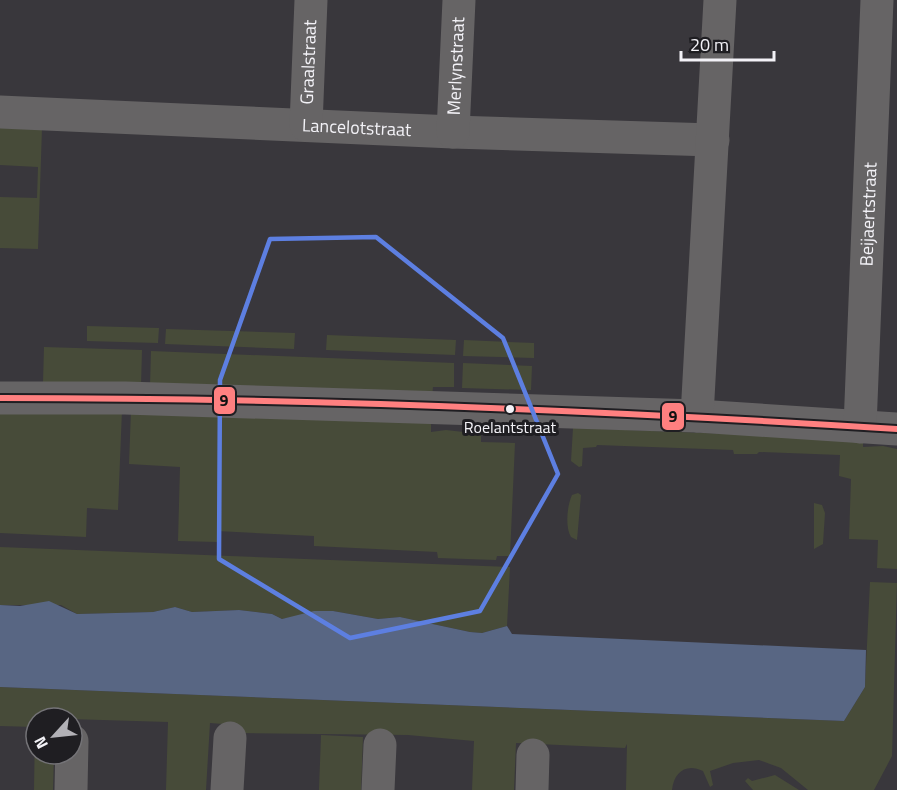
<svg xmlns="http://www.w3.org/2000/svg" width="897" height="790" viewBox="0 0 897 790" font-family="'Titillium Web',sans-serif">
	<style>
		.green { fill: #474b39 }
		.water { fill: #586683 }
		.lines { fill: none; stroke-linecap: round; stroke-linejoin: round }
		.minor { stroke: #666465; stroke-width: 33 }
		.bus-1-casing { stroke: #1f1e22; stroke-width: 10 }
		.bus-1 { stroke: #ff8080; stroke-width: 6 }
		.marked { fill: none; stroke: #5d7fe1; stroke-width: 4.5; stroke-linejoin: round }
		.bus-dot { fill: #f3f2f7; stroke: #1f1e22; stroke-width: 2 }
		.labels { text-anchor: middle; stroke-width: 6; stroke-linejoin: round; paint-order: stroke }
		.bus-label { font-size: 16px; fill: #f3f2f7; stroke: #1f1e22 }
		.street-label { font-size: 18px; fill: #f3f2f7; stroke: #1f1e22 }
		.line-badge { stroke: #1f1e22; stroke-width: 2 }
		.pale-badge-label { font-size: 16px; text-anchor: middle; font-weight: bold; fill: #111 }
	</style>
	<rect width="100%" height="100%" fill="#39373c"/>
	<path class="green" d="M 0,126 L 42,128 L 38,249 L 0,248 L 0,197 L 37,198 L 38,167 L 0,165 Z
		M 87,326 L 159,328 L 158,343 L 87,341 Z
		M 166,329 L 295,333 L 294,349 L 165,344 Z
		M 327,335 L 456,340 L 455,355 L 326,350 Z
		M 464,340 L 534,343 L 534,358 L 463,356 Z
		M 44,347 L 142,350 L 141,386 L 43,383 Z
		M 151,351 L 454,363 L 454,387 L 433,387 L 432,397 L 150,386 Z
		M 463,363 L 532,366 L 531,390 L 462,388 Z
		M 0,410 L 122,410 L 118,510 L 87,508 L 86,537 L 0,533 Z
		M 131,410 L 431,423 L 431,432 L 446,430 L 481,434 L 481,442 L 515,443 L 510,556 L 497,556 L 496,560 L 438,558 L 437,552 L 314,546 L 314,536 L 217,531 L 217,542 L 178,541 L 180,467 L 129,464 Z
		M 573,428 L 863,439 L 863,447 L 883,446 L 897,449 L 897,569 L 877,568 L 878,540 L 849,539 L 851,479 L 839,476 L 840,455 L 759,452 L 757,454 L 734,454 L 733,450 L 597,445 L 596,447 L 583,448 L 582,466 L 579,467 L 571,461 Z
		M 578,493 L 581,495 L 577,540 L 571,537 C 565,527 567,506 572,495 Z
		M 814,503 L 822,505 L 825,513 L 823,544 L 814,549 Z
		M 0,547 L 510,567 L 507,626 L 482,633 L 470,632 L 400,617 L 378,619 L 333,611 L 282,619 L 272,614 L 239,610 L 192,612 L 175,607 L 153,612 L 77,614 L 61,605 L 0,605 Z
		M 870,582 L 897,583 L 892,756 L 874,790 L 808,790 L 781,768 L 759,760 L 733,763 L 710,771 L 713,785 L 710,787 L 703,771 C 686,763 674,772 672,790 L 626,790 L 627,744 L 625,748 L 516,743 L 514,790 L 472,790 L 474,741 L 408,735 L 237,733 L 236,725 L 210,723 L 206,790 L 166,790 L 168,722 L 36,718 L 36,754 L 54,754 L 53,790 L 34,790 L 35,727 L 0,726 L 0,687 L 844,721 L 865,687 Z
		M 321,735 L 363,737 L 361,790 L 319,790 Z
		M 775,775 L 799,790 L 753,790 L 745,781 L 748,778 L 752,781 Z"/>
	<path class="water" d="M 49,601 L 77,614 L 153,612 L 175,607 L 192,612 L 239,610 L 272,614 L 282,619 L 314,611 L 333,611 L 378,619 L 400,617 L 470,632 L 482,633 L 507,626 L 512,634 L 866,650 L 865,687 L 844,721 L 0,687 L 0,605 L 20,606 Z"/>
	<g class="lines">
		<g class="minor">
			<path id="s1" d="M 0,112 L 453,132 L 713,140"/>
			<path id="s2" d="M 306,125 L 311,0"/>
			<path id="s3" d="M 453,132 L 459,0"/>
			<path d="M 0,398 L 125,398 L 697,416 L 897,429"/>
			<path d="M 697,416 L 720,0"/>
			<path id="s4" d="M 860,427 L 877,0"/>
			<path d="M 71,790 L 72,741"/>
			<path d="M 227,790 L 230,738"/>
			<path d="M 378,790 L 380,745"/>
			<path d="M 532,790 L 533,755"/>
		</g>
		<defs>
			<path id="bus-1" d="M 0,398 C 299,398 599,410 897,429"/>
		</defs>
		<use href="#bus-1" class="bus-1-casing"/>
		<use href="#bus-1" class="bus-1"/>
	</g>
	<path class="marked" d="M 376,237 L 503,338 L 558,474 L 480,611 L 350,638 L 219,559 L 220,380 L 270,239 Z"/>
	<circle class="bus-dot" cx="510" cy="409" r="5"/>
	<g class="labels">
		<g class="bus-label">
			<text x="510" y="433">Roelantstraat</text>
		</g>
		<g class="street-label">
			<text dy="6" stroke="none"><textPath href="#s2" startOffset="63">Graalstraat</textPath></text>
			<text dy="6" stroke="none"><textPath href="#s3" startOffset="66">Merlynstraat</textPath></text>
			<text dy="6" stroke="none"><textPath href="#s1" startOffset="357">Lancelotstraat</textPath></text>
			<text dy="6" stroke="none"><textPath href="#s4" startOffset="213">Beijaertstraat</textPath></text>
		</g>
	</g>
	<g class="line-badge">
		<rect x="213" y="386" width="23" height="29" rx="6" fill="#ff8080"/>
		<rect x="661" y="402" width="24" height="29" rx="6" fill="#ff8080"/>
	</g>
	<g class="pale-badge-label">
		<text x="224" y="406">9</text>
		<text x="673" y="422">9</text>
	</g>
	<g transform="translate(54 736) rotate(243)"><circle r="28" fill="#1f1e22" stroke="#747377" stroke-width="1.5"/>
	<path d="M0-4.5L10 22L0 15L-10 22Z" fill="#b2b1b6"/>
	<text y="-9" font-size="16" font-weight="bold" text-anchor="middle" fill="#f3f2f7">N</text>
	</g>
	<path d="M681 51v9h93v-9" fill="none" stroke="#f3f2f7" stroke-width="3"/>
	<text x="690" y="51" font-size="18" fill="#f3f2f7" stroke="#1f1e22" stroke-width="4.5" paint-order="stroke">20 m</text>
</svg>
